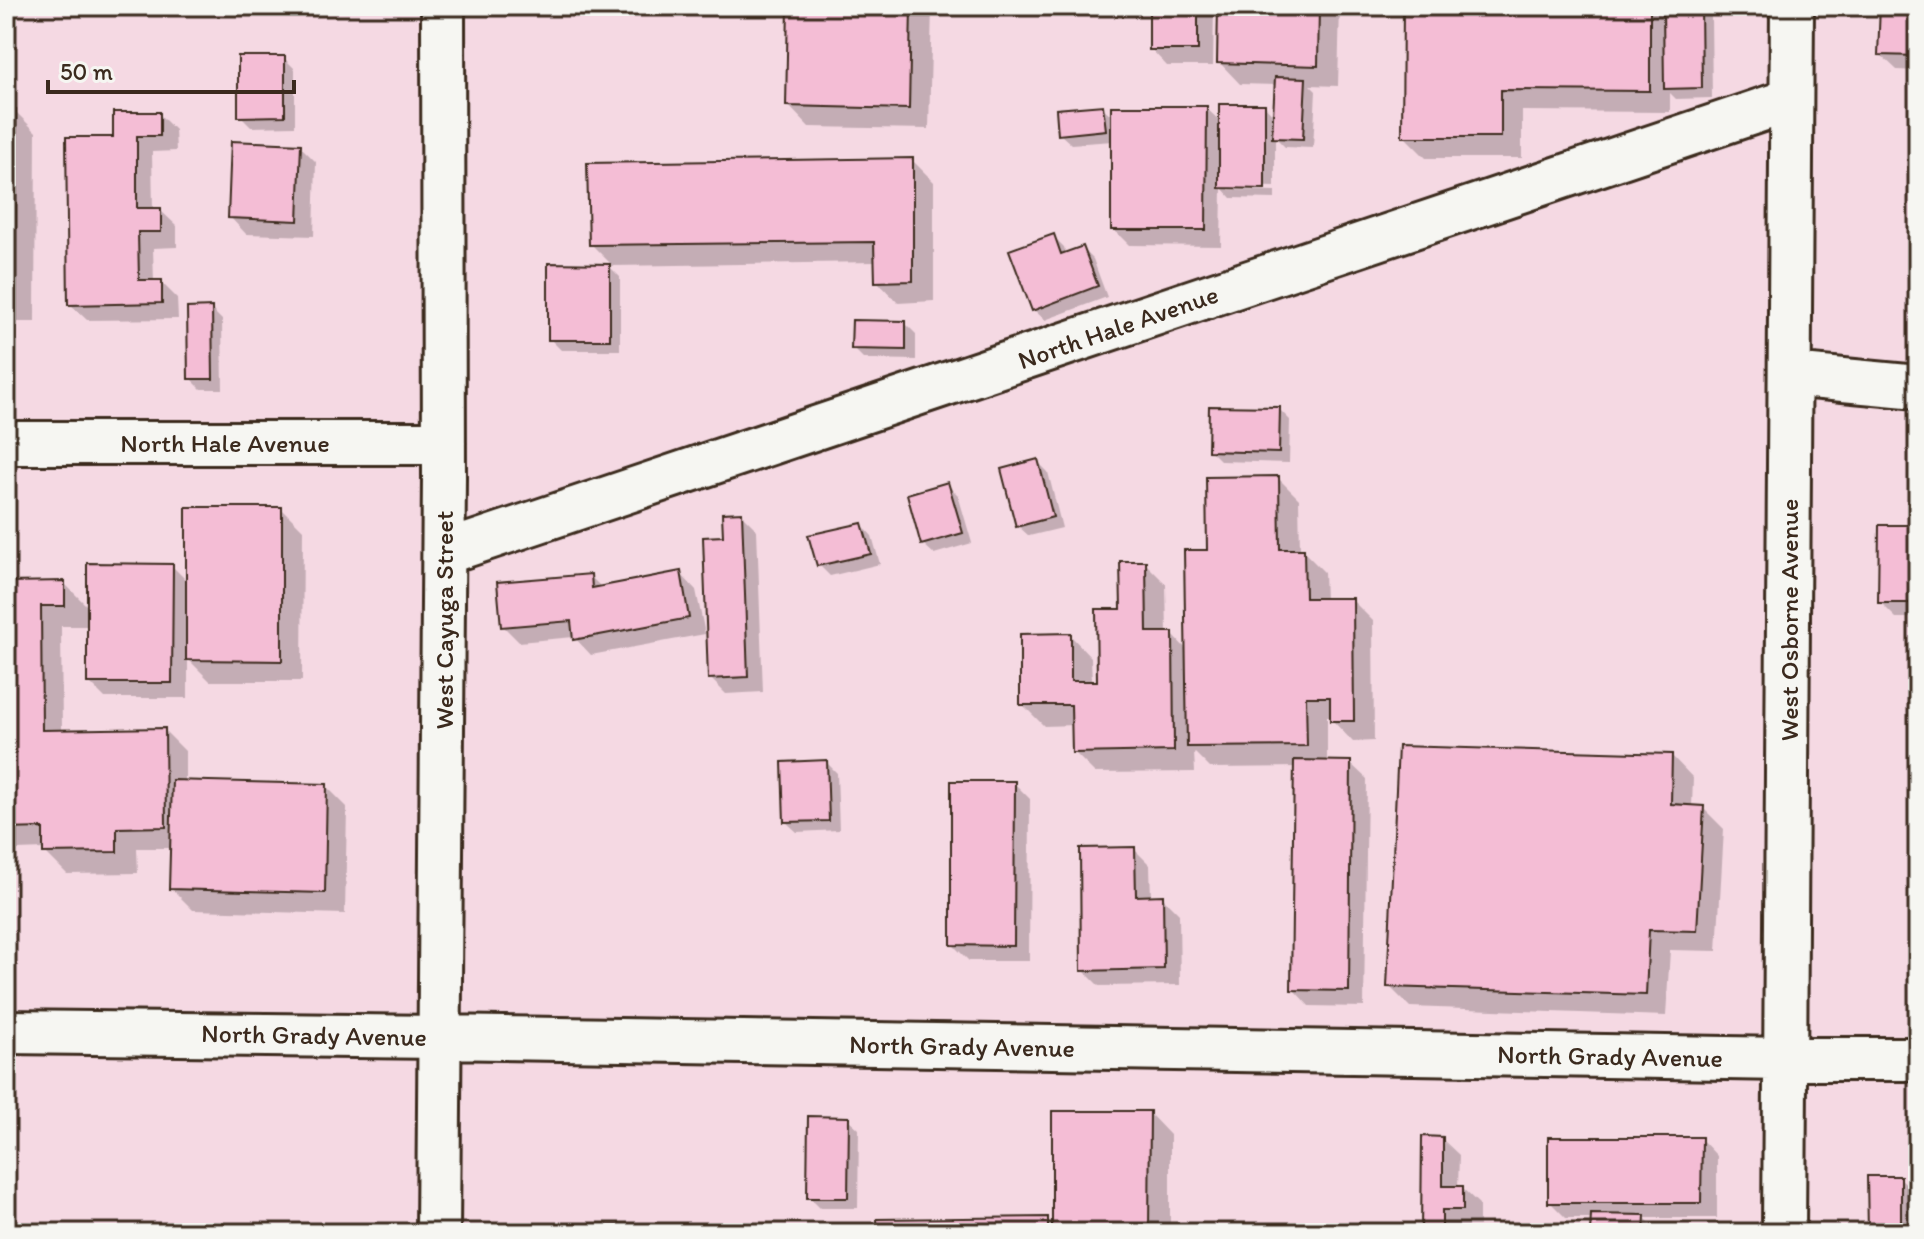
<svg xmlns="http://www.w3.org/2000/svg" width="1924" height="1239" viewBox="0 0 1924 1239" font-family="Itim,sans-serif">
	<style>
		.built { fill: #f5d9e3 }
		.shadow { fill: #0003 }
		.building { fill: #f4bdd5; stroke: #3b2a1e; stroke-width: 2 }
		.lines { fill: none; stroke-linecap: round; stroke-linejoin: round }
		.minor-casing { stroke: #3b2a1e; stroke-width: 48 }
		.minor { stroke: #f6f6f2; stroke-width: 42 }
		.labels { text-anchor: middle; stroke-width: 6; stroke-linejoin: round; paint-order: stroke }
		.street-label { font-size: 26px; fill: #3b2a1e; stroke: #f6f6f2 }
	</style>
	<rect width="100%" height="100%" fill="#f5e5e9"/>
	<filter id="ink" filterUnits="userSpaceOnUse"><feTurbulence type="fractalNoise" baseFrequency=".0125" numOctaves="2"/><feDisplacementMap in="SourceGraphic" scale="16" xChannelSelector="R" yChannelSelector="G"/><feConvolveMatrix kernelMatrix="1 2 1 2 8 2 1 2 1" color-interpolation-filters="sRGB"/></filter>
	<g filter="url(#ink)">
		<path class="built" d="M 6,6 L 423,6 L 425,426 L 6,426 Z
			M 462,6 L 1773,6 L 1772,89 L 463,529 Z
			M 1811,6 L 1918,6 L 1918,371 L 1809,360 L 1810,112 L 1816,110 L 1810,97 Z
			M 1772,125 L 1767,1041 L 460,1020 L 463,565 Z
			M 1809,394 L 1918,404 L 1918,1042 L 1805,1042 Z
			M 6,460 L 425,460 L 425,541 L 420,543 L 425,556 L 422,1020 L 6,1015 Z
			M 6,1049 L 422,1053 L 419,1233 L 6,1233 Z
			M 460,1054 L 1767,1075 L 1765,1233 L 457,1233 Z
			M 1918,1075 L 1918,1233 L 1804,1233 L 1805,1076 Z"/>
		<path class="shadow" d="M 790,6 L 932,6 L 929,129 L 809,127 L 788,105 Z
			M 1151,6 L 1214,6 L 1213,66 L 1167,66 L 1151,49 Z
			M 1220,6 L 1340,6 L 1338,86 L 1310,85 L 1316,91 L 1313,148 L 1285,147 L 1275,137 L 1275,187 L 1229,186 L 1229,190 L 1275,191 L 1275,199 L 1231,198 L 1222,188 L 1221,246 L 1129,245 L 1113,229 L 1113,141 L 1071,144 L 1060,134 L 1102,107 L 1113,117 L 1206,108 L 1221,122 L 1265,106 L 1275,117 L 1276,85 L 1240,84 L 1219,62 Z
			M 1405,6 L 1729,6 L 1729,10 L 1704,9 L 1711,16 L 1712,98 L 1676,99 L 1670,93 L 1670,112 L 1522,111 L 1522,158 L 1426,158 L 1404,136 Z
			M 1882,6 L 1918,6 L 1918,71 L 1897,70 L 1880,54 Z
			M 284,58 L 295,69 L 295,126 L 251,127 L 240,116 Z
			M 6,111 L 15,111 L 36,132 L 35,322 L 6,322 Z
			M 159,114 L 175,130 L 176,151 L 152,152 L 153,210 L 160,210 L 177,226 L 177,247 L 153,248 L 154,282 L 161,282 L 177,298 L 178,319 L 87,320 L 70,304 L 115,139 Z
			M 300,146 L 316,162 L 314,236 L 246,234 L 230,217 Z
			M 912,160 L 934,182 L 934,301 L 898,303 L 877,281 L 876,262 L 613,266 L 591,244 Z
			M 1053,236 L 1064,247 L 1066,254 L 1082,248 L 1093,259 L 1107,297 L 1045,320 L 1034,310 Z
			M 609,266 L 620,277 L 620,350 L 561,350 L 550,339 Z
			M 211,309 L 222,320 L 223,389 L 201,389 L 190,378 Z
			M 905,323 L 916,334 L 916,360 L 864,359 L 853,348 Z
			M 1279,409 L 1290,420 L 1289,463 L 1221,461 L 1210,450 Z
			M 1037,461 L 1048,472 L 1062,528 L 1029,536 L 1018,526 Z
			M 1278,478 L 1299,499 L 1300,551 L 1303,551 L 1324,572 L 1325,600 L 1352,600 L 1373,621 L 1374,741 L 1353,742 L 1332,720 L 1332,717 L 1327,717 L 1327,762 L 1350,763 L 1367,779 L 1364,1007 L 1309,1006 L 1293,989 L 1296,767 L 1210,768 L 1194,752 L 1195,772 L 1095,773 L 1074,752 L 1074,725 L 1044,726 L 1022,704 L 1070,635 L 1091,657 L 1092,683 L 1099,683 L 1123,611 L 1145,563 L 1166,584 L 1167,634 L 1172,634 L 1187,650 L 1209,552 Z
			M 948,485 L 958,495 L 972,543 L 934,554 L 923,544 Z
			M 282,509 L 303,530 L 302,681 L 210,681 L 188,659 L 188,698 L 105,698 L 89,682 L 89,626 L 61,626 L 62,732 L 164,730 L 185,751 L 185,782 L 326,786 L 347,807 L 345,914 L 193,910 L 172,889 L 173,848 L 137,848 L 138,873 L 67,874 L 45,852 L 45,849 L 17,850 L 6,838 L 6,584 L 64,583 L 89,608 L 172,566 L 188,582 Z
			M 741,514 L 757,530 L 763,692 L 726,694 L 710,678 L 725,538 Z
			M 862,525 L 872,536 L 880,564 L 830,576 L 819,565 Z
			M 1918,527 L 1918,618 L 1896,618 L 1880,602 Z
			M 680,573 L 696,590 L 705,634 L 591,655 L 574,637 L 519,642 L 503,626 L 590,576 L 602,588 Z
			M 1672,756 L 1693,778 L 1692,807 L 1703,808 L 1724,829 L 1717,951 L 1670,950 L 1666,1016 L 1410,1007 L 1389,986 Z
			M 826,762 L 837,773 L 839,830 L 797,832 L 786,822 Z
			M 1014,783 L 1030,799 L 1029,961 L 969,961 L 953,945 Z
			M 1134,849 L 1150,865 L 1151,898 L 1162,897 L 1179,914 L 1180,985 L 1099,986 L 1083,970 Z
			M 1149,1113 L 1170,1135 L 1170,1233 L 880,1233 L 1047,1219 L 1054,1226 Z
			M 848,1119 L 859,1129 L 858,1208 L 820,1208 L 809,1197 Z
			M 1442,1139 L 1459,1155 L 1458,1188 L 1462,1188 L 1479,1204 L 1479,1226 L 1457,1226 L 1457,1233 L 1423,1233 Z
			M 1701,1139 L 1717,1156 L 1717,1218 L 1645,1218 L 1655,1228 L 1654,1233 L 1592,1233 L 1593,1218 L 1566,1218 L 1550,1202 Z
			M 1900,1178 L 1911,1188 L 1911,1233 L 1870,1233 Z"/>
		<path class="building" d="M 788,6 L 911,6 L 909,109 L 786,106 Z
			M 1149,6 L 1198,6 L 1198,50 L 1149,50 Z
			M 1218,6 L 1319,6 L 1318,66 L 1217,63 Z
			M 1403,6 L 1650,6 L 1650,91 L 1501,90 L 1501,137 L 1402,137 Z
			M 1663,6 L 1701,6 L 1702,88 L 1664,89 Z
			M 1880,6 L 1918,6 L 1918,56 L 1878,55 Z
			M 238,56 L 285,56 L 285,116 L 238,117 Z
			M 1275,77 L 1306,78 L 1303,139 L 1272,138 Z
			M 1219,104 L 1265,104 L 1265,189 L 1219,188 Z
			M 1103,105 L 1106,130 L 1058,135 L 1056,109 Z
			M 1111,106 L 1207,106 L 1206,230 L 1111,230 Z
			M 6,109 L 16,109 L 15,302 L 6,302 Z
			M 113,112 L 160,112 L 160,136 L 137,136 L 137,208 L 161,208 L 161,232 L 138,232 L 139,280 L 162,280 L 162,303 L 68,305 L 66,137 L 113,137 Z
			M 231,141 L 301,144 L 298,221 L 228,218 Z
			M 1917,149 L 1918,149 L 1918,217 L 1916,217 Z
			M 913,158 L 913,281 L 875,282 L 874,242 L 589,245 L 587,163 Z
			M 1054,234 L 1061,254 L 1083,246 L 1098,286 L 1032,311 L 1009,250 Z
			M 548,263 L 610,264 L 610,340 L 548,340 Z
			M 212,307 L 213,379 L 188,379 L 187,308 Z
			M 852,320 L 906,321 L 906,350 L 851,349 Z
			M 1209,406 L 1280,407 L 1279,453 L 1208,451 Z
			M 1038,459 L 1053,517 L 1016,527 L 1001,469 Z
			M 1279,476 L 1280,549 L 1304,549 L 1305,598 L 1353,598 L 1354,721 L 1330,721 L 1330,697 L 1306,697 L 1307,746 L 1187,747 L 1184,550 L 1207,550 L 1206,477 Z
			M 948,482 L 963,533 L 921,545 L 907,494 Z
			M 186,507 L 282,507 L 282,661 L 186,660 Z
			M 742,512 L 748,677 L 708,679 L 703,537 L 723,536 L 722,513 Z
			M 862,523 L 871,554 L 817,566 L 808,535 Z
			M 1879,525 L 1918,525 L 1918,603 L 1878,603 Z
			M 1120,561 L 1146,561 L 1147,632 L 1173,632 L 1174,751 L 1072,753 L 1071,705 L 1020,705 L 1020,634 L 1071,633 L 1071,681 L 1097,681 L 1096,609 L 1121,609 Z
			M 87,563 L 173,564 L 172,683 L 87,683 Z
			M 681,571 L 689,618 L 573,640 L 571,621 L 501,627 L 497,582 L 591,574 L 592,588 Z
			M 65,581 L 65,606 L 41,606 L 42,730 L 165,728 L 166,827 L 117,828 L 117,852 L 43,853 L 43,828 L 6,829 L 6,582 Z
			M 1398,746 L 1672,754 L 1671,804 L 1704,806 L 1697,931 L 1649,930 L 1646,995 L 1387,987 Z
			M 827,760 L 829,821 L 784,822 L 782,762 Z
			M 1294,760 L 1351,761 L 1349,991 L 1291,990 Z
			M 172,780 L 327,784 L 325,893 L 169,889 Z
			M 951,781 L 1015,781 L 1014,946 L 951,945 Z
			M 1135,847 L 1136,896 L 1163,895 L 1164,969 L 1081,971 L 1080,848 Z
			M 1052,1111 L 1150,1111 L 1149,1233 L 1052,1233 Z
			M 808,1116 L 849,1117 L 848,1198 L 807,1198 Z
			M 1422,1136 L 1443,1137 L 1443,1186 L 1463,1186 L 1463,1210 L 1442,1210 L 1442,1233 L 1421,1233 Z
			M 1548,1137 L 1702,1137 L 1701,1203 L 1548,1203 Z
			M 1867,1176 L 1901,1176 L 1901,1233 L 1868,1233 Z
			M 1591,1214 L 1645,1215 L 1644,1233 L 1590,1233 Z
			M 1048,1217 L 1048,1233 L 878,1233 L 877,1219 Z
			M 670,1225 L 671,1233 L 530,1233 L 530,1226 Z
			M 817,1231 L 868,1231 L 868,1233 L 817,1233 Z"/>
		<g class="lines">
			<defs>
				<path id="minor" d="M 1790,375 L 1918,387
					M 6,443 L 444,443
					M 444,553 L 1791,100
					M 6,1032 L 441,1037 L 1786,1059 L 1918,1059
					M 438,1233 L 444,477 L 443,6
					M 1784,1233 L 1792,6"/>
			</defs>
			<use href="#minor" class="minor-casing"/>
			<use href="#minor" class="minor"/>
		</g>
	</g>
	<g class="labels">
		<g class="street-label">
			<text transform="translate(1118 327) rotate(-19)" y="9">North Hale Avenue</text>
			<text x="225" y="452">North Hale Avenue</text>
			<text transform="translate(444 620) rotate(-90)" y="9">West Cayuga Street</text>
			<text transform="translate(1789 620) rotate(-90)" y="9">West Osborne Avenue</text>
			<text transform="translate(314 1035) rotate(1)" y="9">North Grady Avenue</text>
			<text transform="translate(962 1046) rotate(1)" y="9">North Grady Avenue</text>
			<text transform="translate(1610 1056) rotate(1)" y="9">North Grady Avenue</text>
		</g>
	</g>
	<rect width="1924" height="1239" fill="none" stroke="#f6f6f2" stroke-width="32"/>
	<rect x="16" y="16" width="1892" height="1207" fill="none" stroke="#3b2a1e" stroke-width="3" filter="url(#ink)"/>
	<path d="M48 80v12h246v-12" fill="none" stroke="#3b2a1e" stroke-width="4"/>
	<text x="60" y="80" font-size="24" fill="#3b2a1e" stroke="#f6f6f2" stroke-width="6" paint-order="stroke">50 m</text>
</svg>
